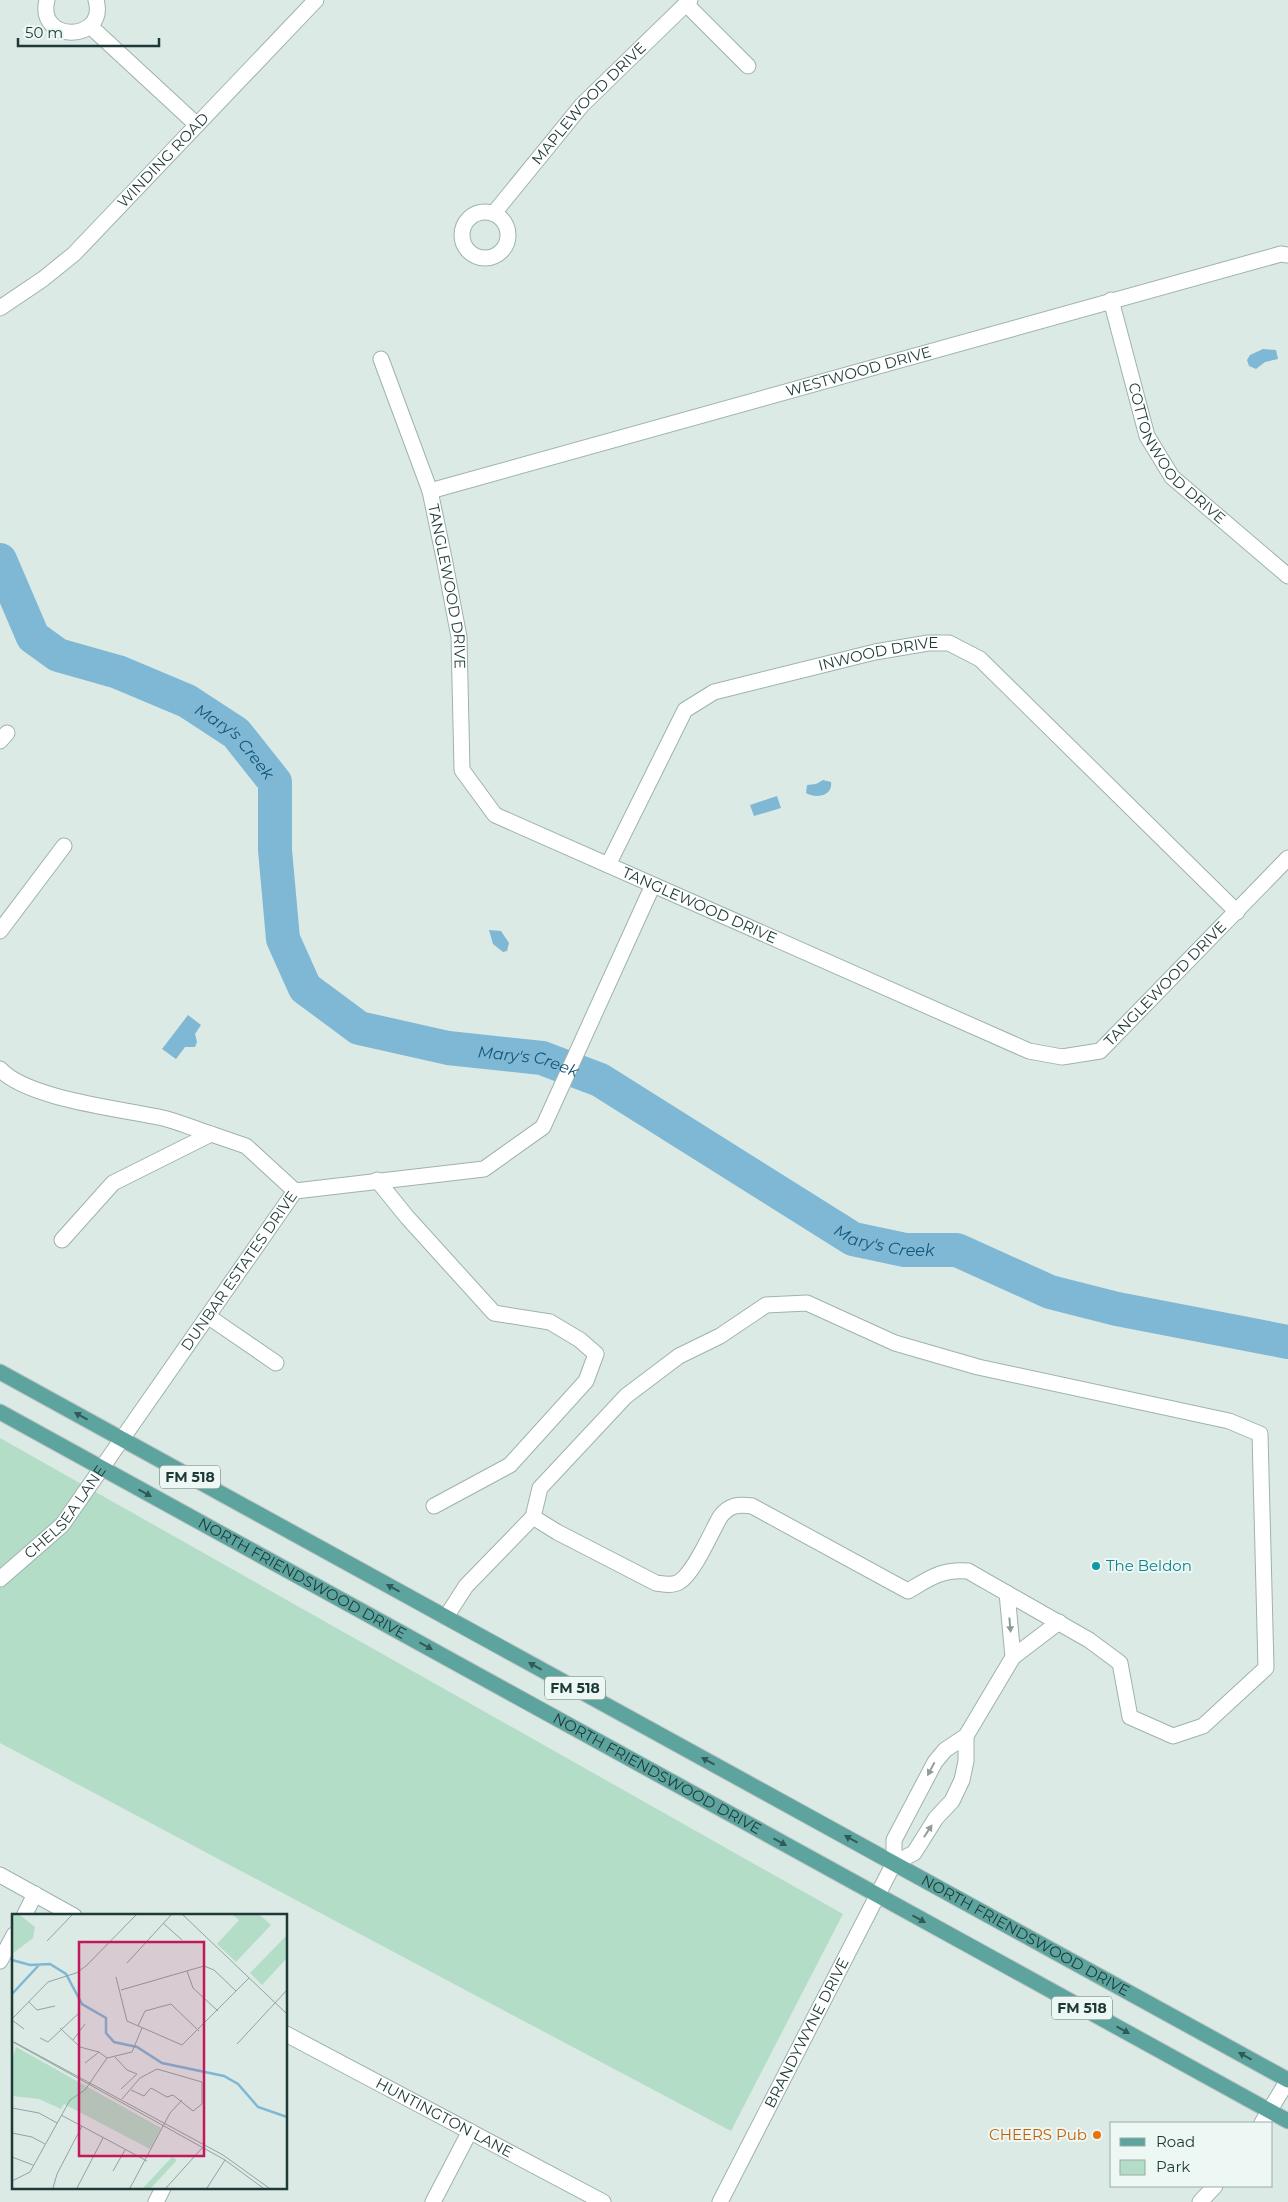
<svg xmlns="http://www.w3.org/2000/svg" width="1288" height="2202" viewBox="0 0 1288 2202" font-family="Montserrat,sans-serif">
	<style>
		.green { fill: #b3ddc6 }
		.water { fill: #7fb8d4 }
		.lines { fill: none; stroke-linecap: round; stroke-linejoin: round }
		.river { stroke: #7fb8d4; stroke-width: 34 }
		.minor-casing { stroke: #9fb2ae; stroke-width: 17 }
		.major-casing { stroke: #bbc4c3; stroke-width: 17 }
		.minor { stroke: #fff; stroke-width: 15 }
		.major { stroke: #5da39e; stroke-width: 15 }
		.oneway { fill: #305a56 }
		.oneway2 { fill: #8e9c9b }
		.culture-dot { fill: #0f9aa8; stroke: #edf7f3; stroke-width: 2 }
		.food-dot { fill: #e8710a; stroke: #edf7f3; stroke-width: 2 }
		.labels { text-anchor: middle; stroke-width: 4; stroke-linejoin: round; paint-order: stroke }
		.shield { fill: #edf7f3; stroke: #5b736f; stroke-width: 1 }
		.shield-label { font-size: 14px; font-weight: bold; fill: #1d3a37 }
		.street-label { font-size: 15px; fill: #1d3a37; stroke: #edf7f3 }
		.culture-label { font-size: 15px; fill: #0d838f; stroke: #edf7f3; text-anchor: start }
		.food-label { font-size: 15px; fill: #c56008; stroke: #edf7f3; text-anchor: end }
		.water-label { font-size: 16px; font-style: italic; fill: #145679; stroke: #edf7f3 }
		.inset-river { fill: none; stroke: #7fb8d4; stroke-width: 2.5 }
		.inset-road { fill: none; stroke: #90a4a0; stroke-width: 1 }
		.view { fill: #c2185b; fill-opacity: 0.15; stroke: #c2185b; stroke-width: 2.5 }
		.inset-edge { fill: none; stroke: #1d3a37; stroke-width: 2.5 }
	</style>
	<rect width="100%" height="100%" fill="#dceae6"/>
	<path class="green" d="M 0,1438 L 843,1914 L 731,2131 L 0,1743 Z"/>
	<path class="water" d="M 1263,349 L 1276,350 L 1278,359 L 1265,362 L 1256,369 L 1249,366 L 1247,360 L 1250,355 Z
		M 823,780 L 831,782 C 833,796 816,799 806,793 L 807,785 L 816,784 Z
		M 777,796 L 781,808 L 754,816 L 750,805 Z
		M 489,930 L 501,931 L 509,943 L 507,951 L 503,952 L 493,944 Z
		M 188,1015 L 201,1025 L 195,1034 L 197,1042 L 195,1047 L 185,1047 L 176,1059 L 162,1049 Z"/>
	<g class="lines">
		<path class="river" id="s1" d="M 0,560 L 33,637 L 58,655 L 118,672 L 187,701 L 236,733 L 275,782 L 275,850 L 283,939 L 305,988 L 359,1028 L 448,1048 L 542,1058 L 600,1080 L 853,1239 L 905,1250 L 957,1250 L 1050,1292 L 1117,1309 L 1288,1342"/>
		<defs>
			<g id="minor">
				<path d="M 47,0 C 36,44 108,42 96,0"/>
				<path d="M 686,4 L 748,66"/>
				<path d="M 90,26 L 197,125"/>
				<circle cx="485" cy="235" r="23"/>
				<path id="s2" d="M 494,213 L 582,105 L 690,0"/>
				<path id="s3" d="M 1111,300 L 1147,436 L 1172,477 L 1288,576"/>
				<path id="s4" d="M 0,308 L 43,279 L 74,254 L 316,0"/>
				<path id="s5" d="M 381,359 L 430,491 L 444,558 L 459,637 L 462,770 L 495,815 L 1029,1051 L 1062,1057 L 1100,1051 L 1288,858"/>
				<path id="s6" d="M 430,491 L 1281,254 L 1288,255"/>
				<path d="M 0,741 L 7,733"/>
				<path id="s7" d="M 608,865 L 685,710 L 714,692 L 875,652 L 928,643 L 949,643 L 980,659 L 1237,912"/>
				<path d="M 0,931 L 64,846"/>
				<path d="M 0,1069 C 27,1099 123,1109 163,1118 C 179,1122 195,1129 211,1134"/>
				<path d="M 377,1180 L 407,1217 L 494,1313 L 550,1322 L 580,1340 L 596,1354 L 586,1381 L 510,1465 L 434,1506"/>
				<path d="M 62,1240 L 113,1183 L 211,1134 L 246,1146 L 295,1191"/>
				<path d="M 209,1317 L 276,1363"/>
				<path id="s8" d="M 0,1579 L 62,1525 L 295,1191 L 484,1169 L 543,1127 L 653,885"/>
				<path d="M 1007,1593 L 1013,1657"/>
				<path d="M 446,1617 L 466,1586 L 533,1517 L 540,1488 L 626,1396 L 679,1356 L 720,1336 L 766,1305 L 807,1303 L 895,1343 L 978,1367 L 1229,1421 L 1260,1434 L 1266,1668 L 1203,1726 L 1173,1736 L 1130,1717 L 1120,1663 L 1089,1640 L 968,1571 C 941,1569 930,1578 908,1591 L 752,1506 C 738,1504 729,1505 720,1517 C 711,1533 694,1573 679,1582 C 672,1586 664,1584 656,1583 L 557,1532 L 533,1517"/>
				<path d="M 894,1863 L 914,1853 L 936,1818 L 952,1801 L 962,1780 L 966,1761 L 966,1736"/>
				<path d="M 0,1875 L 74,1916"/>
				<path d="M 24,1916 L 35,1894"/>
				<path d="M 0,1961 L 14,1935"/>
				<path id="s9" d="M 286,2034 L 603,2202"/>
				<path d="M 1262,2123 L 1288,2080"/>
				<path d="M 156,2202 L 163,2188"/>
				<path d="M 433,2202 L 470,2131"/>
				<path id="s10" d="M 720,2202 L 894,1863 L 894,1840 L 935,1762 L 945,1750 L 966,1736 L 1013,1657 L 1059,1622"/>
				<path d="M 1200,2202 L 1215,2186"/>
			</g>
			<g id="major">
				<path id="s11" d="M 0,1372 L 1288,2080"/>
				<path id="s12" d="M 0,1412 L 1288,2121"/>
			</g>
		</defs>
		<use href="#minor" class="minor-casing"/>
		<use href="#major" class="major-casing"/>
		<use href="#minor" class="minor"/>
		<use href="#major" class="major"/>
	</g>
	<defs><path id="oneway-solid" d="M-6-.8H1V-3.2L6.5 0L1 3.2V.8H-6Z" transform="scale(1.25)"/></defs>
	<g class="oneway">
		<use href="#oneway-solid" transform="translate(81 1416) rotate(-151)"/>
		<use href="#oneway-solid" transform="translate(145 1493) rotate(29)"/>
		<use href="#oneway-solid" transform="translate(393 1588) rotate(-151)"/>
		<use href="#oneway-solid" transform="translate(426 1646) rotate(29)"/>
		<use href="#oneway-solid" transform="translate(535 1666) rotate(-151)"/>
		<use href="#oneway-solid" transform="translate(708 1761) rotate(-151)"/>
		<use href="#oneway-solid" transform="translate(851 1839) rotate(-151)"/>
		<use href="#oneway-solid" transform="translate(780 1842) rotate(29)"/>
		<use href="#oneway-solid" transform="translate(919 1919) rotate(29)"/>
		<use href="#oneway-solid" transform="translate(1123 2030) rotate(29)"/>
		<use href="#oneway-solid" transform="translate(1245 2056) rotate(-151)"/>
	</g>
	<g class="oneway2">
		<use href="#oneway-solid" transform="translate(1010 1625) rotate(85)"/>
		<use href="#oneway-solid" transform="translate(931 1769) rotate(118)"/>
		<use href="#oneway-solid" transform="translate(928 1831) rotate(-57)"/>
	</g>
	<circle class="culture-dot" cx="1096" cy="1566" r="5"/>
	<circle class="food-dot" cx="1097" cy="2135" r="5"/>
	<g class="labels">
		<g class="shield">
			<rect x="160" y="1465.5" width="60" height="23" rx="4"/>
			<rect x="545" y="1676.5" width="60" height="23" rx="4"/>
			<rect x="1052" y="1996.5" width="60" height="23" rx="4"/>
		</g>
		<g class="shield-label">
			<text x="190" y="1482">FM 518</text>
			<text x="575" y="1693">FM 518</text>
			<text x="1082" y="2013">FM 518</text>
		</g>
		<g class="street-label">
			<text dy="5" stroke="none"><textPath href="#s2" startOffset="145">MAPLEWOOD DRIVE</textPath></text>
			<text dy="5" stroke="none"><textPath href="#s4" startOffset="221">WINDING ROAD</textPath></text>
			<text dy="5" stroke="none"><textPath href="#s6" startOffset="445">WESTWOOD DRIVE</textPath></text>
			<text dy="5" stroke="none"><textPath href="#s3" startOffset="171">COTTONWOOD DRIVE</textPath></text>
			<text dy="5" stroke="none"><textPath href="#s5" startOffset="238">TANGLEWOOD DRIVE</textPath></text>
			<text dy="5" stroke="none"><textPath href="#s7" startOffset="376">INWOOD DRIVE</textPath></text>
			<text dy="5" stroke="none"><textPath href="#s5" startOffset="702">TANGLEWOOD DRIVE</textPath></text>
			<text dy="5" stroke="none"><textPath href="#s5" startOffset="1228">TANGLEWOOD DRIVE</textPath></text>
			<text dy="5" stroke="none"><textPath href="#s8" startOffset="392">DUNBAR ESTATES DRIVE</textPath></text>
			<text dy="5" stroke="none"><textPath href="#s8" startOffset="94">CHELSEA LANE</textPath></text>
			<text dy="5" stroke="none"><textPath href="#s12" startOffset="345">NORTH FRIENDSWOOD DRIVE</textPath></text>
			<text dy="5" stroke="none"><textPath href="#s12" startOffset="750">NORTH FRIENDSWOOD DRIVE</textPath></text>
			<text dy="5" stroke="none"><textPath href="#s11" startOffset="1170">NORTH FRIENDSWOOD DRIVE</textPath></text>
			<text dy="5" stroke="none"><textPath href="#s10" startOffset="190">BRANDYWYNE DRIVE</textPath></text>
			<text dy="5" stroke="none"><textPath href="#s9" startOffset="179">HUNTINGTON LANE</textPath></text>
		</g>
		<g class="culture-label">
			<text x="1106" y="1571">The Beldon</text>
		</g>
		<g class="food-label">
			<text x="1087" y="2140">CHEERS Pub</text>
		</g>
		<g class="water-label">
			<text dy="6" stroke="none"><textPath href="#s1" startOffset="315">Mary's Creek</textPath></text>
			<text dy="6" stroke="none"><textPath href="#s1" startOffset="824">Mary's Creek</textPath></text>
			<text dy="6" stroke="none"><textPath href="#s1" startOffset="1229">Mary's Creek</textPath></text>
		</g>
	</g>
	<g transform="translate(12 1914)">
		<rect width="275" height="275" fill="#dceae6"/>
		<path d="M 0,1 L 8,1 L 23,13 L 21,24 L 0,40 ZM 221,1 L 248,1 L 259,11 L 224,48 L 205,30 L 227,6 ZM 274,22 L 275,44 L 250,71 L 238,59 ZM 4,133 L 149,214 L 138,235 L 52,190 L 49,195 L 27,185 L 0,182 L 0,147 ZM 160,243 L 165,246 L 139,274 L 131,274 Z" fill="#b3ddc6"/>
		<path class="inset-river" d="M 0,46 L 18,51 L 38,50 L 54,60 L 70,90 L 94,104 L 94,119 L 102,128 L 125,133 L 150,149 L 212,162 L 226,170 L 246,193 L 275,203M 0,80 L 27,51"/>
		<path class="inset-road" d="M 171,1 L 275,100M 151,9 L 170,26M 35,27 L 60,1M 115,49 L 159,1M 175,57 L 181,74 L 206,97M 104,63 L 115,107 L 170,131 L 237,64M 109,76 L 192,52 L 202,56 L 224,77M 17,88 L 25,96 L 43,92M 0,105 L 36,68 L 64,59 L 74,52 L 124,1M 0,106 L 12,115M 126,112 L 133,97 L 159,90 L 187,117M 48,114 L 68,133 L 87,138M 28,124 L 36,128 L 67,99M 61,126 L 73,110M 1,128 L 213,246 L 251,274M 2,128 L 211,241 L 257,274M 225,130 L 275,76M 103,143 L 115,156 L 125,160 L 109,175M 73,149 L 87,138 L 95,144M 110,185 L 128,164 L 145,155 L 190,168 L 190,190 L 181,197 L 161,181 L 155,183 L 139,174 L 132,182 L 119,176M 0,194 L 27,199 L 45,209M 49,201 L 135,247M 0,219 L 20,223 L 33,230M 0,243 L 21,251M 101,257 L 113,236M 0,267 L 18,258 L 58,186 L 73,176 L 95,144 L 120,138 L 130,114M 41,274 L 45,260 L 70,212M 65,274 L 91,224M 118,274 L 158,199 L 170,186M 154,274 L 191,233M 195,274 L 213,246"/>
		<path class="view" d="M 67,28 L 192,28 L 192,242 L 67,242 Z"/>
		<rect width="275" height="275" class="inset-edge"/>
	</g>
	<rect x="1110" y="2122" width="162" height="65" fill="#edf7f3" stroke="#9aaba8"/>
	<rect x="1120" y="2138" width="25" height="8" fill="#5da39e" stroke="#9aaba8"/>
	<text x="1156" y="2147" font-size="15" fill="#1d3a37">Road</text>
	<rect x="1120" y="2160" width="25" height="15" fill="#b3ddc6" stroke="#9aaba8"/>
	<text x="1156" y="2172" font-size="15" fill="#1d3a37">Park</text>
	<path d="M18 38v8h141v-8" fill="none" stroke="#1d3a37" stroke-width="2.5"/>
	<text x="25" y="38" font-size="15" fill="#1d3a37" stroke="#edf7f3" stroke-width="4" paint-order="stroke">50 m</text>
</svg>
